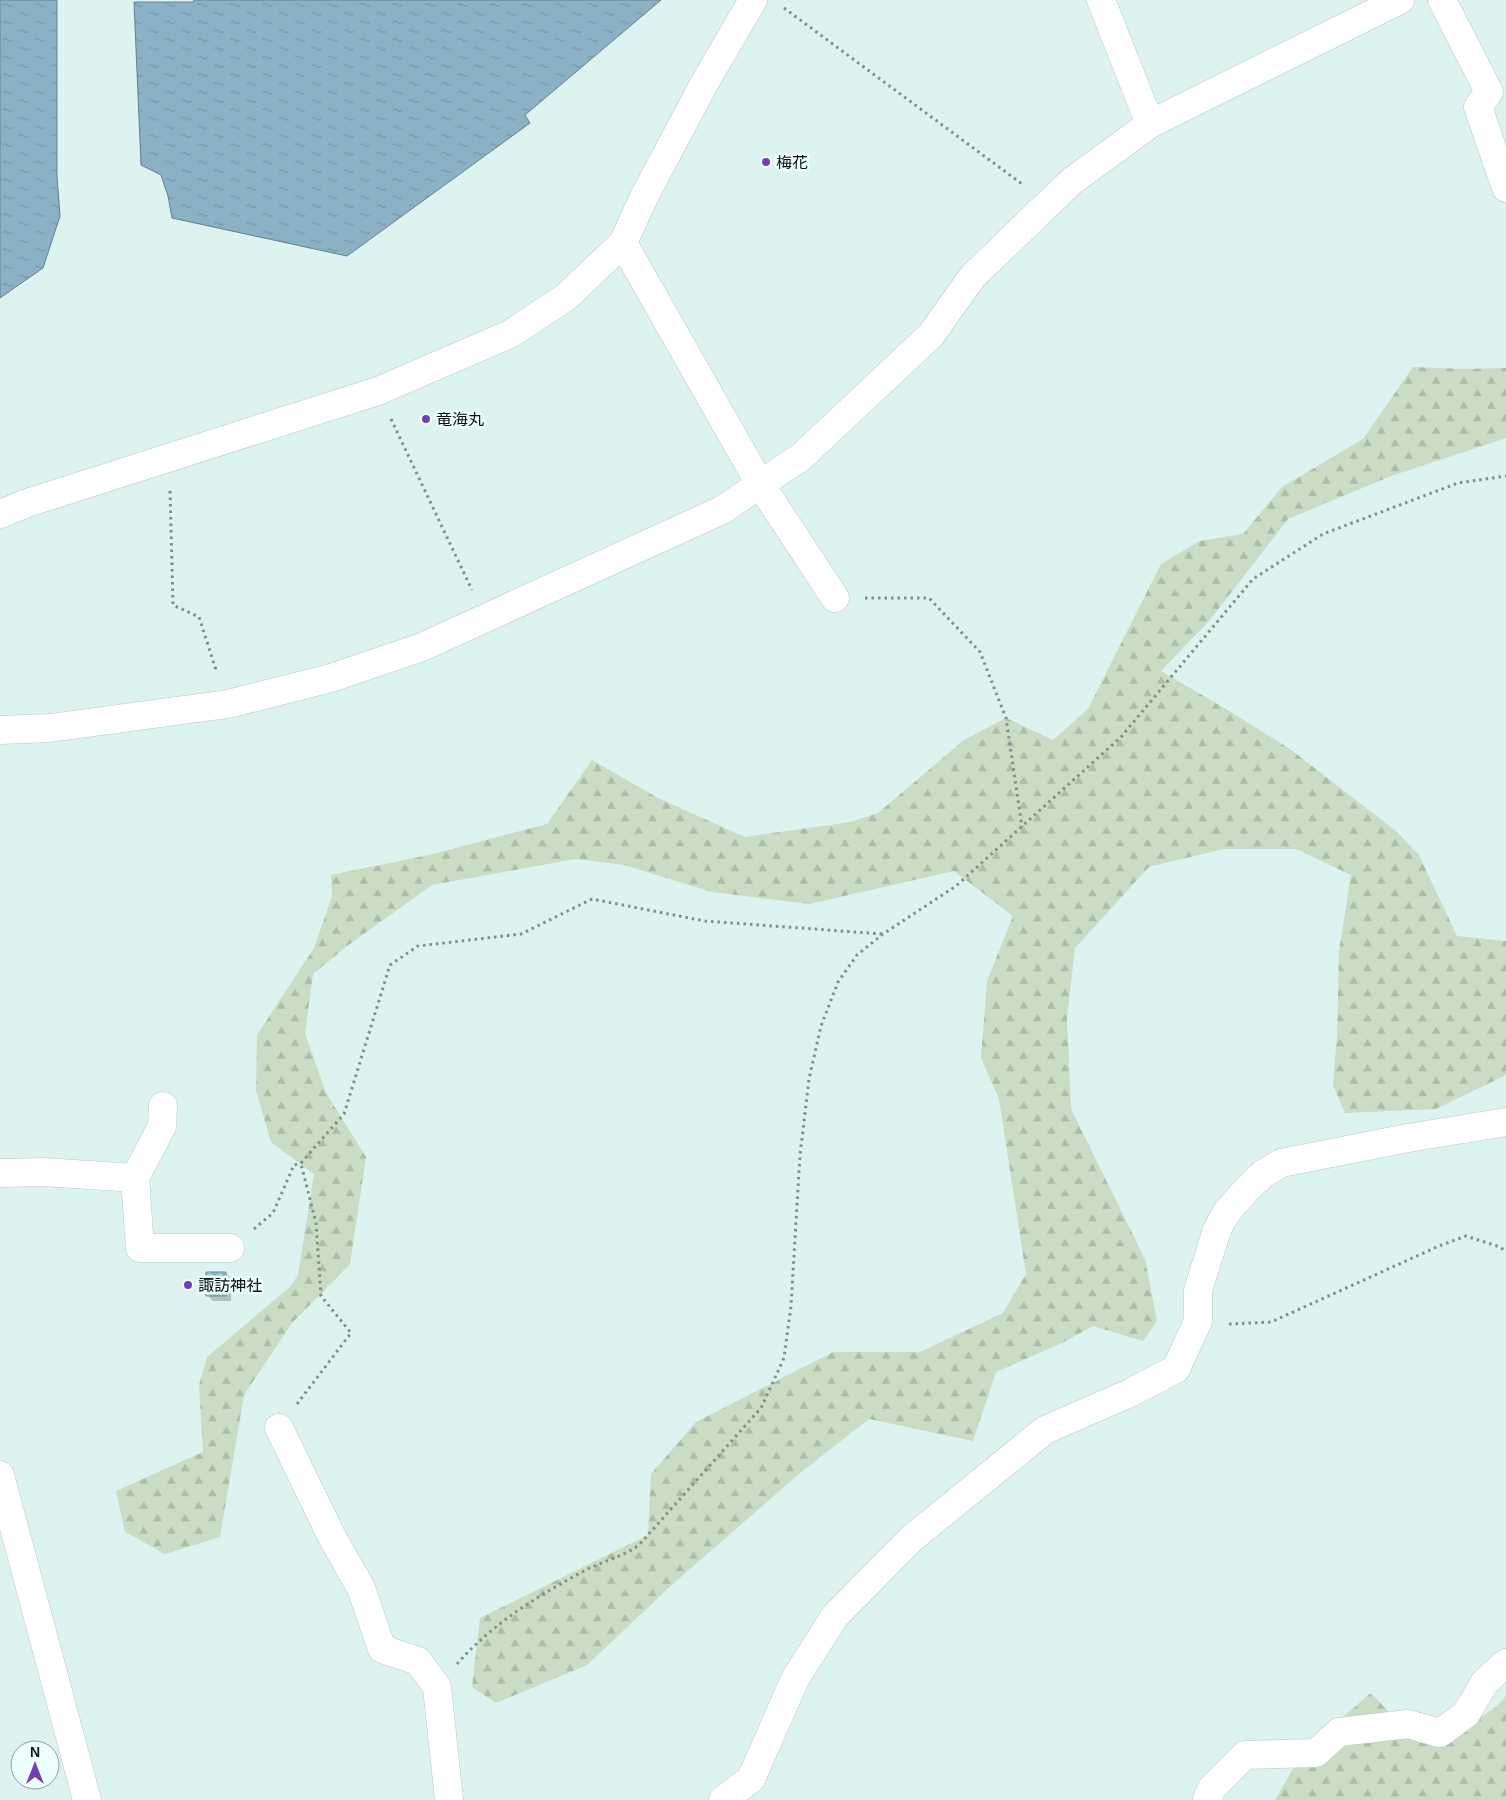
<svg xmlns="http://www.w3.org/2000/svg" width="1506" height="1800" viewBox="0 0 1506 1800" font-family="Helvetica,'Noto Sans JP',sans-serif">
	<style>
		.forest { fill: url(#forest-firs) }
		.water { fill: url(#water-ripples); stroke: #64818e }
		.shadow { fill: #0003 }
		.building { fill: url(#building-cross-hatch); stroke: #7a8f92 }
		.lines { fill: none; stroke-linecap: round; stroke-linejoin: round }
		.minor-casing { stroke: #b5cbc7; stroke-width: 29 }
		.path { stroke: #7f8f8c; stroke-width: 3; stroke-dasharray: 2.5 4; stroke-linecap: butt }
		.minor { stroke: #fff; stroke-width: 28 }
		.poi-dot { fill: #743eb5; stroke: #edfffc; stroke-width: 2 }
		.labels { text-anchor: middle; stroke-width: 5; stroke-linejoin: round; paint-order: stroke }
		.poi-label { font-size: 16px; fill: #09100f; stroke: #edfffc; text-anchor: start }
	</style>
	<defs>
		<pattern id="forest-firs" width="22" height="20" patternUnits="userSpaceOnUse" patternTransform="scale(1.25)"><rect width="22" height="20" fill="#cadcc4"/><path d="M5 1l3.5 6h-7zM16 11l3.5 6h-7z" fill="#acbca7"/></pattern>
		<pattern id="water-ripples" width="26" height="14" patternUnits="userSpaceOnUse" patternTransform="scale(1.25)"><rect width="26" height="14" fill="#8bb1c5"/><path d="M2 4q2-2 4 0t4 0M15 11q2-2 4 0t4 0" fill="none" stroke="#7797a8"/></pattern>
		<pattern id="building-cross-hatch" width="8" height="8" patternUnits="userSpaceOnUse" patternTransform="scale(1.25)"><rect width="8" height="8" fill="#97c6cc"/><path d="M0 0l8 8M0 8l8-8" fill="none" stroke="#81a9ae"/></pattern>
	</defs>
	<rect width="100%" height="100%" fill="#dcf3ef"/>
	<path class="forest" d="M 1413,367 L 1463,369 L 1506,368 L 1506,438 L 1391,476 L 1288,519 L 1209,621 L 1161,671 L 1231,712 L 1290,749 L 1397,832 L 1419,855 L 1457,936 L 1506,941 L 1506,1075 L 1436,1109 L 1345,1113 L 1333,1085 L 1337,1035 L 1339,951 L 1351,875 L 1296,849 L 1223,849 L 1149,867 L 1075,948 L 1067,1017 L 1071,1109 L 1145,1259 L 1157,1321 L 1143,1341 L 1093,1326 L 1064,1342 L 996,1372 L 973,1441 L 869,1419 L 800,1473 L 674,1583 L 587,1665 L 496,1703 L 472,1687 L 480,1618 L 648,1535 L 651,1474 L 696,1422 L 833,1352 L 920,1352 L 1003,1313 L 1026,1274 L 999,1099 L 981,1058 L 987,981 L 1013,916 L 954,871 L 809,904 L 712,892 L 624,865 L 575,859 L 432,885 L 347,946 L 313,974 L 305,1033 L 326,1093 L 366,1157 L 350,1264 L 292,1323 L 244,1395 L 220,1537 L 165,1554 L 125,1532 L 116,1491 L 203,1452 L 199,1385 L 207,1357 L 290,1287 L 298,1275 L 314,1174 L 271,1142 L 256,1091 L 257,1035 L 314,948 L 332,896 L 331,875 L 429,855 L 547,824 L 592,760 L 658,798 L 745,837 L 851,822 L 878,813 L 964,740 L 1006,718 L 1053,740 L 1088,709 L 1161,564 L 1200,541 L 1243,534 L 1282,487 L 1363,439 Z
		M 1371,1693 L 1417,1742 L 1439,1746 L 1497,1706 L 1506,1696 L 1506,1800 L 1275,1800 L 1303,1751 Z"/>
	<path class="water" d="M 0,0 L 57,0 L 57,176 L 60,216 L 43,268 L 0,298 Z
		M 194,0 L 661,0 L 525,115 L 530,123 L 347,256 L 172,218 L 168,196 L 161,175 L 141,165 L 134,2 L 193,2 Z"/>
	<path class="shadow" d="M 225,1273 L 231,1278 L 231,1301 L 213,1301 L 208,1296 Z"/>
	<path class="building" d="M 206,1272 L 226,1272 L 226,1296 L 206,1296 Z"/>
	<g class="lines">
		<defs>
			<path id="minor" d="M 1101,0 L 1150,124
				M 1442,0 L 1489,92 L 1478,107 L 1506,188
				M 623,243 L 760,484 L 835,598
				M 0,514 L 27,503 L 378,391 L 510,334 L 566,297 L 623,243 L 644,197 L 705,82 L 753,0
				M 0,730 L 50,728 L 228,704 L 331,678 L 422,647 L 722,510 L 801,457 L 931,335 L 973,276 L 1072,181 L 1150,124 L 1400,0
				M 163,1106 L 162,1126 L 135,1178 L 140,1248 L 230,1248
				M 0,1173 L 43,1172 L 135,1178
				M 279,1428 L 332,1537 L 361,1588 L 382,1649 L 418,1661 L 437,1687 L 449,1800
				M 0,1475 L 87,1800
				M 723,1800 L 751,1779 L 795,1679 L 835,1616 L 911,1539 L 1045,1430 L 1130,1393 L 1176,1369 L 1198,1321 L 1198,1290 L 1217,1230 L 1226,1213 L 1248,1188 L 1263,1174 L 1281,1163 L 1408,1138 L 1506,1122
				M 1207,1800 L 1212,1788 L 1245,1755 L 1316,1753 L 1339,1732 L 1408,1724 L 1440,1733 L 1466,1714 L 1485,1682 L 1506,1663"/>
		</defs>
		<use href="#minor" class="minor-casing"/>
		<path class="path" d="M 784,8 L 1022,184
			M 391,419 L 472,590
			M 170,491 L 173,605 L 199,617 L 217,673
			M 865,598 L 929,598 L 980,652 L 1006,718 L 1022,827
			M 254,1229 L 273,1213 L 294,1165 L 301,1163 L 344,1114 L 390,965 L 418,946 L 521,934 L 592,899 L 705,921 L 882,934
			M 1229,1324 L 1271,1322 L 1439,1246 L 1466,1236 L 1500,1247 L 1506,1252
			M 297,1404 L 351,1333 L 321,1296 L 316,1223 L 301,1164
			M 457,1664 C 492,1624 537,1596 584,1571 C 602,1561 621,1558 639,1545 L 761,1408 L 784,1358 L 791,1306 L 800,1155 L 809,1079 L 821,1026 L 838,982 L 857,955 L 883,934 L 956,886 L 1121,737 L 1253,579 L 1323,534 L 1458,483 L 1506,476"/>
		<use href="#minor" class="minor"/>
	</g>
	<g class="poi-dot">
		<circle cx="766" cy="162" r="5"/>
		<circle cx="426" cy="419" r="5"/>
		<circle cx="188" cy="1285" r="5"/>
	</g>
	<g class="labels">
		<g class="poi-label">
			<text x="776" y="168">梅花</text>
			<text x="436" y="425">竜海丸</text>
			<text x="198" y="1291">諏訪神社</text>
		</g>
	</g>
	<g transform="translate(35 1765)"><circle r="24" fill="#edfffc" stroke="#929f9d"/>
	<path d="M0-4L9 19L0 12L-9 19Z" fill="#743eb5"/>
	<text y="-8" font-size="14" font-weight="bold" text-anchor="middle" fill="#09100f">N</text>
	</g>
</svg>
